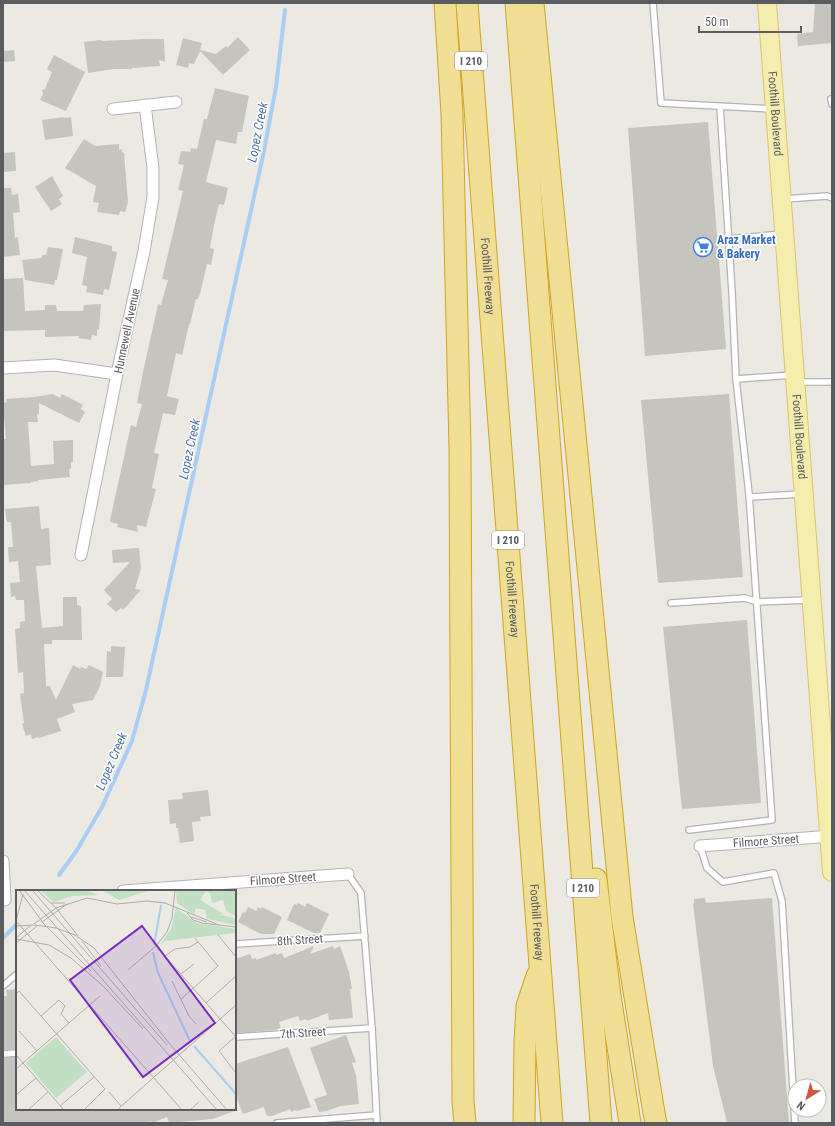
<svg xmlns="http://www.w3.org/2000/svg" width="835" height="1126" viewBox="0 0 835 1126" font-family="'Roboto Condensed',sans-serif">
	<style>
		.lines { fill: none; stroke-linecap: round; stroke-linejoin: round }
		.stream { stroke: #a9cef4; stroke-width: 4 }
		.building { fill: #c6c4be }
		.lane-casing { stroke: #b2b3b7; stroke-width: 8 }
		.street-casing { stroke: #b2b3b7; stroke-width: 13 }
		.primary-casing { stroke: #dfc567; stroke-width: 20 }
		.highway-casing { stroke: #d1a41c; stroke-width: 23 }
		.lane { stroke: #fff; stroke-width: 5.5 }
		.street { stroke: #fff; stroke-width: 11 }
		.primary { stroke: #f4edad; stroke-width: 18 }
		.highway { stroke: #efde94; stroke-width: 21 }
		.labels { text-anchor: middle; stroke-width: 3; stroke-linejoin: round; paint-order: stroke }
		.shield { fill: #fff; stroke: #8c8d90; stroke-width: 1 }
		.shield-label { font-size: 11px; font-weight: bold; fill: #5a5c60 }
		.street-label { font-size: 12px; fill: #5a5c60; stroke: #fff }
		.shop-label { font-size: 12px; font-weight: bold; fill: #366cbe; stroke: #fff; text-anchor: start }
		.water-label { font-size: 13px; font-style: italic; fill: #4c74ab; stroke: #fff }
		.inset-river { fill: none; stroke: #a9cef4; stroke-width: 2 }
		.inset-road { fill: none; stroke: #adadaa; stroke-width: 1 }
		.view { fill: #7b2cbf; fill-opacity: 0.15; stroke: #7b2cbf; stroke-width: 2 }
		.inset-edge { fill: none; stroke: #5a5c60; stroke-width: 2 }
	</style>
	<rect width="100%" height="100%" fill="#ebe9e2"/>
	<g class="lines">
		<path class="stream" d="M 59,875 L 77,850 L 102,807 L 132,741 L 146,690 L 264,151 L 276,87 L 285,10
			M 3,938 L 17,924"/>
	</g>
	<path class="building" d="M 815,3 L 832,3 L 832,43 L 798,46 L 797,34 L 813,32 Z
		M 238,37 L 250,50 L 223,75 L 200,51 L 194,64 L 189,63 L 188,68 L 176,65 L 183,38 L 202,43 L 200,50 L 216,54 L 226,46 L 227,48 Z
		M 146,39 L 164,39 L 165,62 L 159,60 L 160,66 L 132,68 L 132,69 L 114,69 L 88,73 L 84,42 L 101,40 L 102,41 Z
		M 14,50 L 15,61 L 3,62 L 3,51 Z
		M 54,55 L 85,72 L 66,111 L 40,100 L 43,94 L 42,90 L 45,89 L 52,72 L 47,69 Z
		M 215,88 L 249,96 L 242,132 L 238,132 L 236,144 L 216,140 L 206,182 L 228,188 L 224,205 L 219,204 L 214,225 L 210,248 L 214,249 L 211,265 L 207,264 L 200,294 L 198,299 L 196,299 L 190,324 L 189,324 L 182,355 L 176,353 L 167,396 L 179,399 L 175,415 L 163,413 L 154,453 L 159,454 L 152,488 L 156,489 L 146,527 L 137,525 L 138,532 L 117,527 L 118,524 L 110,522 L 110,520 L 131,425 L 136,427 L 142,404 L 137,403 L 143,372 L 158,304 L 161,305 L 168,280 L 162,279 L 183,191 L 178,190 L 184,165 L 178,164 L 181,151 L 190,152 L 191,148 L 197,149 L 204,119 L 207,119 Z
		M 64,117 L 63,118 L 71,117 L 73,136 L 45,140 L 42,120 Z
		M 708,122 L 726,349 L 645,356 L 628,128 Z
		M 84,139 L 95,146 L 119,144 L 119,150 L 122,149 L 122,152 L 124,153 L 128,202 L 125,212 L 120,211 L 119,215 L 97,212 L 99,203 L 93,202 L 96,186 L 65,168 Z
		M 15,152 L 16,171 L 3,172 L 3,153 Z
		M 52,176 L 63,196 L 59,199 L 62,204 L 51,211 L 35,187 Z
		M 3,188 L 11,188 L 12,195 L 18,194 L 20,212 L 13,213 L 15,238 L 18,237 L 20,255 L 3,257 Z
		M 75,237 L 112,246 L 112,251 L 117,252 L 109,290 L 104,289 L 103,295 L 86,292 L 87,286 L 82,285 L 87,257 L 72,253 Z
		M 48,247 L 63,249 L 57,280 L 55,280 L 54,285 L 25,280 L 22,260 L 42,258 L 42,255 L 46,255 Z
		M 23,278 L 25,311 L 45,310 L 45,305 L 56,305 L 57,311 L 83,311 L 84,305 L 101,304 L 99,330 L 97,329 L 97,336 L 92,335 L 91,340 L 78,338 L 79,336 L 45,337 L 45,330 L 3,331 L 3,279 Z
		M 53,394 L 60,398 L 62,394 L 83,405 L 81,409 L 85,412 L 79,423 L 39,403 L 39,414 L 37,414 L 38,422 L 28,422 L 31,466 L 54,464 L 53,441 L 73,440 L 73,462 L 71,462 L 71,468 L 69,469 L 70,477 L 38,480 L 38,481 L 31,482 L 31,483 L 4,485 L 3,439 L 6,439 L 3,403 L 7,402 L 6,399 L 34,397 Z
		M 729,394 L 743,577 L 658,583 L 641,400 Z
		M 39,506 L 41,529 L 49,528 L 51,565 L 36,566 L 42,628 L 63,626 L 63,597 L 77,597 L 77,605 L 81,606 L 82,640 L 52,640 L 52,644 L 44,644 L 46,686 L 50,686 L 56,700 L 73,665 L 80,669 L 81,667 L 86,669 L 89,665 L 103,672 L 100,686 L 93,700 L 72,704 L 75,712 L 57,719 L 61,731 L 39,738 L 38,737 L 32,739 L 31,734 L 26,736 L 22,724 L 24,723 L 20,694 L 24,693 L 23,672 L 18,673 L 15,629 L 20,628 L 20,622 L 25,621 L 24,600 L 16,600 L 15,596 L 11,597 L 10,583 L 20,582 L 18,561 L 9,562 L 8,547 L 13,547 L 11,522 L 7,522 L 5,509 Z
		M 139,548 L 141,568 L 135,589 L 141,590 L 123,610 L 121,608 L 116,612 L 107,604 L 112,599 L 104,590 L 130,562 L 113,563 L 112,550 Z
		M 747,620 L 761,803 L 682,809 L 663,627 Z
		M 111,646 L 125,647 L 123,677 L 106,677 L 107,651 L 111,652 Z
		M 208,790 L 211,816 L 200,817 L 201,821 L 192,822 L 194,841 L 180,843 L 178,828 L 176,828 L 176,823 L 170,824 L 168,800 L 183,799 L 182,793 Z
		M 705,898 L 706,903 L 772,898 L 789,1123 L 727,1123 L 713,1066 L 693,904 L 694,903 L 694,899 Z
		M 298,903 L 305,907 L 307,903 L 329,914 L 320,933 L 314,933 L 287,920 L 294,904 L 297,905 Z
		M 248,907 L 256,911 L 258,907 L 261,909 L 262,907 L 282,917 L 274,934 L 261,934 L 238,922 L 243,912 L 245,913 Z
		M 314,946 L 310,954 L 333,946 L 334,949 L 340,946 L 349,972 L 352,989 L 350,989 L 353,1018 L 329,1020 L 328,1013 L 307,1021 L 306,1019 L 300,1021 L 298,1016 L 279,1022 L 281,1028 L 274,1030 L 235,1033 L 235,959 L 250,954 L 252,959 L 256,958 L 256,960 L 276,953 L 276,955 L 282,953 L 284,958 Z
		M 17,989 L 17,1049 L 3,1050 L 3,996 L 7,996 L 6,990 Z
		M 346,1035 L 356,1062 L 352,1063 L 356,1075 L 359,1104 L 341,1106 L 326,1111 L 319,1112 L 314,1099 L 327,1095 L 310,1048 Z
		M 288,1047 L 311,1107 L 297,1111 L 296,1110 L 291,1112 L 290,1109 L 272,1116 L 267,1116 L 264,1107 L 243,1114 L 235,1094 L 235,1064 Z
		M 17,1057 L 17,1109 L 237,1110 L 213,1119 L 180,1122 L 169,1122 L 167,1117 L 152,1123 L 151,1121 L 146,1123 L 3,1123 L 3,1058 Z"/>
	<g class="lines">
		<defs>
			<path id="lane" d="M 653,3 L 661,103 L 772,109
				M 831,99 L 832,104
				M 784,199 L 827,196 L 832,198
				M 729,239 L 782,234
				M 736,379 L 793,375
				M 798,382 L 832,382
				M 750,497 L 802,494
				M 671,603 L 745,598 L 758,602 L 810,600
				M 689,830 L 772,820 L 749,494 L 736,379 L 732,292 L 720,106
				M 700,846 L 707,868 L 723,882 L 774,873 L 782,901 L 795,1123
				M 348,874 L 361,893 L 372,1028 L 377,1123
				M 235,944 L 365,936
				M 3,986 L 17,974
				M 235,1037 L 372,1028
				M 3,1054 L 17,1053
				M 277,1123 L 376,1115"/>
			<path id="street" d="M 113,109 L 176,102
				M 3,368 L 54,365 L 117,374
				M 81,555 L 117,374 L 144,251 L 153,197 L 153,168 L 145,105
				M 700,846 L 832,836
				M 3,861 L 5,900
				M 123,891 L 348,874"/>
			<g id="primary">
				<path id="s1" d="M 767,3 L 832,872"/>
			</g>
			<g id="highway">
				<path d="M 445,3 L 452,114 L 460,448 L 463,1101 L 465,1123"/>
				<path id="s2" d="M 467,3 L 552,1123"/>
				<path d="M 516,3 L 601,1123"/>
				<path d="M 533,3 L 622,917 L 654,1113 L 656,1123"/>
				<path d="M 596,879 L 610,996 L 630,1123"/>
				<path d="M 524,1123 L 525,1042 L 527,1006 L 537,976"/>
			</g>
		</defs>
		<use href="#lane" class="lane-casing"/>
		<use href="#street" class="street-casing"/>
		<use href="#primary" class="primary-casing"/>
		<use href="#highway" class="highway-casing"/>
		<use href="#lane" class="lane"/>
		<use href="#street" class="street"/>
		<use href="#primary" class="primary"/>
		<use href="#highway" class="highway"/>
	</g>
	<defs>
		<symbol id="supermarket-ring" viewBox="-11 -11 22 22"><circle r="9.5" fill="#fff" stroke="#3f7fe0" stroke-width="1.5"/><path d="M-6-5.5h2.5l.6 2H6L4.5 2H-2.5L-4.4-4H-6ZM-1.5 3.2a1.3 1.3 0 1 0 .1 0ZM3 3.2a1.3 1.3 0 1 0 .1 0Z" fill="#3f7fe0"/></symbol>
	</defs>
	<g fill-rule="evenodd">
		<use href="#supermarket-ring" x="692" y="236" width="22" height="22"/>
	</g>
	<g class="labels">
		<g class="shield">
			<rect x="455" y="52" width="32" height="18" rx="3"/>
			<rect x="492" y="531" width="32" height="18" rx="3"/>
			<rect x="567" y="879" width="32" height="18" rx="3"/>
		</g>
		<g class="shield-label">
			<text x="471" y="65">I 210</text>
			<text x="508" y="544">I 210</text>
			<text x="583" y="892">I 210</text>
		</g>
		<g class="street-label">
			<text dy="4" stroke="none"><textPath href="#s1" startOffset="111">Foothill Boulevard</textPath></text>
			<text dy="4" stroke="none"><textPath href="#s2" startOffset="274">Foothill Freeway</textPath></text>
			<text transform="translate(127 331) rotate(-78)" y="4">Hunnewell Avenue</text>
			<text dy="4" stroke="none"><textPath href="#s1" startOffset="435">Foothill Boulevard</textPath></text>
			<text dy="4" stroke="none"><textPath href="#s2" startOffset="598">Foothill Freeway</textPath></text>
			<text transform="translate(766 841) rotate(-4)" y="4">Filmore Street</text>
			<text transform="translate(283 879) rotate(-4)" y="4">Filmore Street</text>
			<text dy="4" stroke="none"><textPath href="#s2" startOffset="922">Foothill Freeway</textPath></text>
			<text transform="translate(300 940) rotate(-4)" y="4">8th Street</text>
			<text transform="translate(303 1033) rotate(-4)" y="4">7th Street</text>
		</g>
		<g class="shop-label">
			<text x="717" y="244">Araz Market<tspan x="717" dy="14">&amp; Bakery</tspan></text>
		</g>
		<g class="water-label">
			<text transform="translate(257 132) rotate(-79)" y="5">Lopez Creek</text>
			<text transform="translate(189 449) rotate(-78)" y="5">Lopez Creek</text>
			<text transform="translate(111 761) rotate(-67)" y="5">Lopez Creek</text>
		</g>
	</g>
	<g transform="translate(16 890)">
		<rect width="220" height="220" fill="#ebe9e2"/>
		<path d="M 24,0 L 70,0 L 82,5 L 57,6 L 38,12 ZM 86,0 L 135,0 L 103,10 ZM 160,0 L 220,0 L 220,26 L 210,21 L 207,10 L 196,13 L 194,3 L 190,1 L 184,10 L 208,24 L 203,24 L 220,29 L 220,35 L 191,29 L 189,20 L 180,18 L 178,25 L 161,13 ZM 160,18 L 181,33 L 220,39 L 220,43 L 149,51 L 144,55 L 155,39 ZM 40,147 L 71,182 L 40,208 L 10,173 Z" fill="#c1e0c3"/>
		<path class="inset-river" d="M 138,55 L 145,15M 137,62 L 142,83 L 174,151M 178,156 L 220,204"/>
		<path class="inset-road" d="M 3,0 L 28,34 L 75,81M 8,0 L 201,220M 16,0 L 151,155M 21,0 L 40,18 L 62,46M 35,13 L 49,13M 171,23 L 177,30 L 186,33 L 220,37M 175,27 L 191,32M 0,31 L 166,220M 0,31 L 7,4M 26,32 L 51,14M 18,34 L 40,18 L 71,8 L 101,14 L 131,11 L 149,13 L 203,35M 0,36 L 19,35 L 40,38 L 59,45 L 78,58 L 153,153 L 211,220M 202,45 L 220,67M 0,48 L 14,36M 0,49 L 33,55 L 55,68 L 86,95 L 127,139M 66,51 L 85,76M 0,53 L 21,36M 140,56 L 220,147M 149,66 L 159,59 L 174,57 L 182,52M 112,80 L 140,56 L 151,42 L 156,28 L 159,0M 165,84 L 178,74M 156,91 L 173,126 L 180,134M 0,104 L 3,101 L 89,199 L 68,220M 165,109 L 202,76 L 179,48M 190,113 L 220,86M 25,126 L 43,110 L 49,116 L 45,124 L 53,133M 3,141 L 21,161M 220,146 L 203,161 L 220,183M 0,165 L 48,220M 0,179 L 84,106M 137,188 L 220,115M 93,202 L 105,216M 0,205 L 20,188M 44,216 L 78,187M 12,220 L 32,202M 101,220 L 137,188M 174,220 L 183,212"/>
		<path class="view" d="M 126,36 L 199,133 L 127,187 L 54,90 Z"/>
		<rect width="220" height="220" class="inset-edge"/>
	</g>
	<rect width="835" height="1126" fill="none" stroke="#5a5c60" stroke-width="8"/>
	<g transform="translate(807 1098) rotate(217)"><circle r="19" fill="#ffffff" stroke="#bdbebf"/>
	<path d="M0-3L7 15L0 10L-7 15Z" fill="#d25540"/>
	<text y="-6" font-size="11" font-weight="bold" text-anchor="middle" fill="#5a5c60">N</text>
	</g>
	<path d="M699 26v6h102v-6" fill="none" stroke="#5a5c60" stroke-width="2"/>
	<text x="705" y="26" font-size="12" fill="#5a5c60" stroke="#ffffff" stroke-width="3" paint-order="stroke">50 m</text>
</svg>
